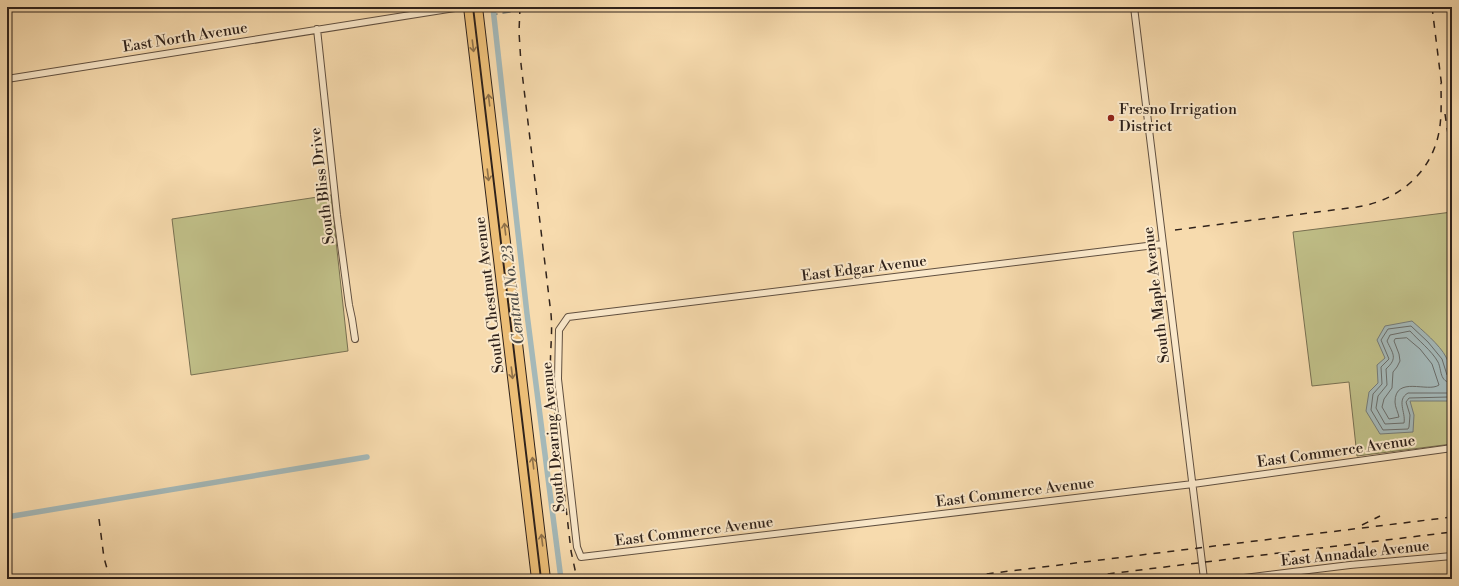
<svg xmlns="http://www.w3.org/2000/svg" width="1459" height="586" viewBox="0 0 1459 586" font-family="'Libre Bodoni',serif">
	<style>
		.green { fill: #c0bf88; stroke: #787052 }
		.water { fill: #a4b8b8; stroke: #757c79 }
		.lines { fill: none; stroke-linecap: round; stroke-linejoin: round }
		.shore { stroke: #6a6d6a; stroke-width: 1 }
		.stream { stroke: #757c79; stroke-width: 1.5 }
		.canal { stroke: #a4b8b8; stroke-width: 5.5 }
		.minor-casing { stroke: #615040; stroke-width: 8 }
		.major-casing { stroke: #2f221b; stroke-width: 10 }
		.minor { stroke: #fae8ca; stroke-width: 6 }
		.major { stroke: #ecbe77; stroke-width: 8 }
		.rail { stroke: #2f221b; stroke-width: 1.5; stroke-dasharray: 7 7; stroke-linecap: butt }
		.oneway { stroke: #8e7049 }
		.poi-dot { fill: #8f2418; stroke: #fae8ca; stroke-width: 1.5 }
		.labels { text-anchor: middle; stroke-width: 4; stroke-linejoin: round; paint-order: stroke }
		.street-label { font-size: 15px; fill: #2f221b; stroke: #fae8ca }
		.poi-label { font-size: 15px; fill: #2f221b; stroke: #fae8ca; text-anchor: start }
		.water-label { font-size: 16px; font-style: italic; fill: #524f4a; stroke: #fae8ca }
	</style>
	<rect width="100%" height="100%" fill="#f7dbae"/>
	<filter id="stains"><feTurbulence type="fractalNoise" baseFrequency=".005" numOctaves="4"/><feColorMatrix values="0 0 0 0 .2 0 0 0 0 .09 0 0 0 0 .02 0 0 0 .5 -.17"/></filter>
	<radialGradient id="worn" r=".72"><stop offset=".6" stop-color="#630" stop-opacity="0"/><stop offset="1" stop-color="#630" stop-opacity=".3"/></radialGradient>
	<path class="green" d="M 331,195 L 348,351 L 191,375 L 172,219 Z
		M 1452,212 L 1452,444 L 1357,456 L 1349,382 L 1312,386 L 1293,232 Z"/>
	<path class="water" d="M 1412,321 C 1422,330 1440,345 1446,357 C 1454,372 1452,396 1452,412 L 1449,401 L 1410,401 L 1414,415 L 1413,432 L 1380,434 L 1366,411 L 1369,392 L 1378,383 L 1377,365 L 1385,358 L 1377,340 L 1385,326 Z"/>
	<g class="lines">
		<path class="shore" d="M 1407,338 L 1420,349 L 1432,364 L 1439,385 C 1428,393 1395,375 1395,402 C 1395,407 1398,412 1399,417 L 1389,419 L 1382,407 L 1384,399 L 1392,388 L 1393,372 L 1397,367 L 1400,361 L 1399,354 L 1394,341 L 1395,339 Z
			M 1452,378 L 1447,375 L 1442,359 L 1428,342 L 1411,326 L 1388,329 L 1381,340 L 1389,359 L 1381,367 L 1382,384 L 1373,394 L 1371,410 L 1383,430 L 1408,429 L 1409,427 L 1410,415 L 1406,402 L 1409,398 L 1448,397 L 1452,398
			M 1452,383 C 1439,382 1442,370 1438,362 C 1432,351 1418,340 1410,331 L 1390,335 L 1387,341 C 1393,354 1398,358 1386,369 L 1387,385 L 1378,396 L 1376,408 L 1385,424 L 1404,423 C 1406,412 1396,400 1408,393 L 1452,393"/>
		<path class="stream" d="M 523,11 L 554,7
			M 503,13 L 510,12
			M 494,15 L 497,14"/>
		<path class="canal" d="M 493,8 L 527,314 L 561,579
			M 7,517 L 367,457"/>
		<defs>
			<path id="minor" d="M 1134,7 L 1204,579
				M 317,29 L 337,215 L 349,305 L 352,319 L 355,339
				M 7,79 L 461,7
				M 1163,244 L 568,317 L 559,330 L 558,379 L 577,547 L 581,557 L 1193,484 L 1452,448
				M 1236,579 L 1350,565 L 1452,556"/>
			<path id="major" d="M 468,7 L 536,579
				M 478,7 L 546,579"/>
		</defs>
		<use href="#minor" class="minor-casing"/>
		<use href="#major" class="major-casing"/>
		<use href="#minor" class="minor"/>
		<use href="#major" class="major"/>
		<path class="rail" d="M 520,7 L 519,32 L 521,64 L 551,314 C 553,336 549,356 551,377 L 571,551 L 577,579
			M 1432,7 L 1442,88
			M 1445,114 L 1448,134 L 1452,152
			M 1175,230 L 1357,207 C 1397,201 1431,174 1439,132 C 1442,116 1441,99 1441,83
			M 99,519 L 104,558 L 110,579
			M 1362,525 L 1380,516
			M 945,579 L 1452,517
			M 1066,579 L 1452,532"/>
	</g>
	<defs><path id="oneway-shaft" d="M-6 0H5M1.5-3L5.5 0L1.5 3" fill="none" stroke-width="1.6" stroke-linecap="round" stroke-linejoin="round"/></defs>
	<g class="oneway">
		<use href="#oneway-shaft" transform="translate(473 46) rotate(83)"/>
		<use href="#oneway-shaft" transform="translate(489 100) rotate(-97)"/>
		<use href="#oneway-shaft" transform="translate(488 175) rotate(83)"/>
		<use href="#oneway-shaft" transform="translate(505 229) rotate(-97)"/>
		<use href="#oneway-shaft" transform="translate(512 373) rotate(83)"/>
		<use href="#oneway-shaft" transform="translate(533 463) rotate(-97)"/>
		<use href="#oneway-shaft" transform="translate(542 540) rotate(-97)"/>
	</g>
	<circle class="poi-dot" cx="1111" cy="118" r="4"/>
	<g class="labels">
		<g class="street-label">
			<text transform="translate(185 37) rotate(-9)" y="5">East North Avenue</text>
			<text transform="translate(322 186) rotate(-97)" y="5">South Bliss Drive</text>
			<text transform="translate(864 268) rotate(-7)" y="5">East Edgar Avenue</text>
			<text transform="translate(489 295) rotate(-97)" y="5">South Chestnut Avenue</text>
			<text transform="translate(1156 295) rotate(-97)" y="5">South Maple Avenue</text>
			<text transform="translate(553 437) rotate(-95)" y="5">South Dearing Avenue</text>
			<text transform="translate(1336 451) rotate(-8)" y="5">East Commerce Avenue</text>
			<text transform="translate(1015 492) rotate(-7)" y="5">East Commerce Avenue</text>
			<text transform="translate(694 531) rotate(-7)" y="5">East Commerce Avenue</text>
			<text transform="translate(1355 553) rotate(-6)" y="5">East Annadale Avenue</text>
		</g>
		<g class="poi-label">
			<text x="1119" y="114">Fresno Irrigation<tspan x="1119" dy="17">District</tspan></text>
		</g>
		<g class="water-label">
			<text transform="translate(512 295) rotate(-97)" y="6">Central No. 23</text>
		</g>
	</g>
	<rect width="1459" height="586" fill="none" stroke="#f7dbae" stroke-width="24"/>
	<rect x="8" y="8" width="1443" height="570" fill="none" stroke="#2f221b" stroke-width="2"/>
	<rect x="12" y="12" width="1435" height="562" fill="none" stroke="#2f221b"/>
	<rect width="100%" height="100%" filter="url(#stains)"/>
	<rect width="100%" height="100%" fill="url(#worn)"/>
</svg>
